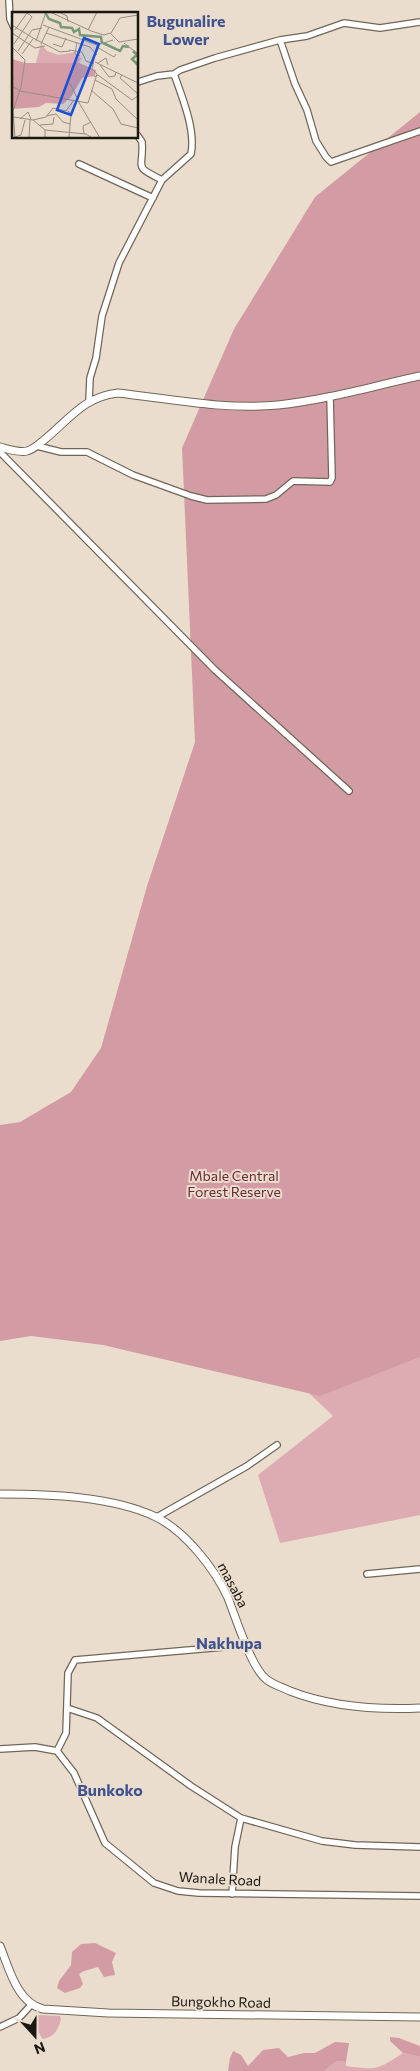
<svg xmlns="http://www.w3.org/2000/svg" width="420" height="2071" viewBox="0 0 420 2071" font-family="Commissioner,sans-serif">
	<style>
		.green { fill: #ddacb3 }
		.forest { fill: #d39ca4 }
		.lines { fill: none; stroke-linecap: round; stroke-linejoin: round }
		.minor-casing { stroke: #706657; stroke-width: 8 }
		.tertiary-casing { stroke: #706657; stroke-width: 9 }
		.minor { stroke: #fff; stroke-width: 5.5 }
		.tertiary { stroke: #fff; stroke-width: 7 }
		.labels { text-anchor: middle; stroke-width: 4; stroke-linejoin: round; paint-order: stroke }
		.park-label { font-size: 14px; fill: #6c2937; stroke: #eaddcd }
		.street-label { font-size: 14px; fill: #1b1711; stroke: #eaddcd }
		.quarter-label { font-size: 16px; font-weight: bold; fill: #41538f; stroke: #eaddcd }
		.inset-river { fill: none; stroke: #789a75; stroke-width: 2.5 }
		.inset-road { fill: none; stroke: #978e82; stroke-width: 1 }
		.view { fill: #1d4ed8; fill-opacity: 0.15; stroke: #1d4ed8; stroke-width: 2.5 }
		.inset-edge { fill: none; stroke: #1b1711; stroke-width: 2.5 }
	</style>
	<rect width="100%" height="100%" fill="#eaddcd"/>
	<path class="green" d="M 420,1264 L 420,1515 L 280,1543 L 258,1475 L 333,1416 L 243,1330 Z
		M 40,2015 L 60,2016 L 61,2019 C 59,2029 54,2037 43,2039 C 38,2034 35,2023 36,2016 Z
		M 403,2053 L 420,2057 L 420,2071 L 324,2071 L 337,2061 L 346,2062 L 346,2066 C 377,2070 377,2070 403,2053 Z"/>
	<path class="forest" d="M 420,112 L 420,1357 L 320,1396 L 103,1345 L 31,1336 L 0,1341 L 0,1125 L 20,1122 L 71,1092 L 101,1048 L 147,886 L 195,742 L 182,448 L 234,329 L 315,197 Z
		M 95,1943 L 116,1953 L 112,1962 L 115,1975 L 104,1977 L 98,1967 L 84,1971 L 79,1974 L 83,1984 L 80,1988 L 65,1993 L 57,1988 L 59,1981 L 71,1965 L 72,1952 L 81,1944 Z
		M 390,2037 L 399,2038 L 420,2046 L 420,2057 L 403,2053 L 390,2041 Z
		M 335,2042 L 349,2043 L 346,2062 L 337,2061 L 324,2071 L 228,2071 L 230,2058 L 233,2051 L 241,2055 L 248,2066 L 263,2050 L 279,2048 L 288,2057 L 304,2053 L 315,2053 Z"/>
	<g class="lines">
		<defs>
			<path id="minor" d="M 9,0 L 10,19 L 14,28
				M 280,40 L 295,84 L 307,110 L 316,141 L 326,157 L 331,162 L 420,131
				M 138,82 L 157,76 L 174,74
				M 138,136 L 142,142 C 144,170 132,165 162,180
				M 79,164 L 153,198
				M 89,401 L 90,378 L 96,358 L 102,316 L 119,263 L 162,180 L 191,154 C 196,130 182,97 174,74 L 180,70 L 215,58 L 280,40 L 307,36 L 344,23 L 380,28 L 420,22
				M 37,446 L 61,452 L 87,452 L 133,475 L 191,496 L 207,500 L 266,499 L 276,495 L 293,481 L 330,482 L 332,478 L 330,396
				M 0,452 L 215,670 L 349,791
				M 157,1517 L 247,1466 L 277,1445
				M 367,1574 L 420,1569
				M 67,1708 L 97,1718 L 191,1786 L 241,1818 L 322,1841 L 355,1845 L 420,1847
				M 0,1749 L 35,1747 L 57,1751 L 74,1773 L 105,1843 L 154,1883 L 178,1891 L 199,1893 L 420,1896
				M 57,1751 L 66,1733 L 68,1673 L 75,1660 L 247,1645
				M 232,1894 L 235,1847 L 241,1818
				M 0,2027 L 19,2018 L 31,2005"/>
			<path id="tertiary" d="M 0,447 C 8,449 19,453 27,451 C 34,449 39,444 44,440 C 70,419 83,397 118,393 C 171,399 225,410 278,405 C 326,400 373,386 420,376
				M 0,1494 C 48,1494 112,1496 156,1517 C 185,1531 215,1569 228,1598 C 236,1618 251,1667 266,1679 C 273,1685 282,1687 290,1691 C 331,1707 376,1710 420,1708
				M 0,1946 C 9,1968 17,2003 43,2009 L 108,2013 L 420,2017"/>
		</defs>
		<use href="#minor" class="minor-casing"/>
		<use href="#tertiary" class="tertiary-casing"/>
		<use href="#minor" class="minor"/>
		<use href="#tertiary" class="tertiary"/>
	</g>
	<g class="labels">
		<g class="park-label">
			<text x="234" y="1181">Mbale Central<tspan x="234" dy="16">Forest Reserve</tspan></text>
		</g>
		<g class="street-label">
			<text transform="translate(233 1585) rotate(62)" y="5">masaba</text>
			<text transform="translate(220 1879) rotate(3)" y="5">Wanale Road</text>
			<text transform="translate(221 2002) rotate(1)" y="5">Bungokho Road</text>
		</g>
		<g class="quarter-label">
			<text x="186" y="27">Bugunalire<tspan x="186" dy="18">Lower</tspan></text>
			<text x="229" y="1649">Nakhupa</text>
			<text x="110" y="1796">Bunkoko</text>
		</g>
	</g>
	<g transform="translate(12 12)">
		<rect width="126" height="126" fill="#eaddcd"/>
		<path d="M 29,32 L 35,39 L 47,43 L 63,40 L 65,45 L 70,46 L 67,50 L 69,54 L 23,54 Z" fill="#ddacb3"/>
		<path d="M 0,47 L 13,51 L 67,51 L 84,58 L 83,64 L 70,66 L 59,85 L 51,92 L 34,91 L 27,95 L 0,97 Z" fill="#d39ca4"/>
		<path class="inset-river" d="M 33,0 L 37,7 L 48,11 L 49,15 L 60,16 L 62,20 L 67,17 L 68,23 L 89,25 L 90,31M 91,31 L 108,39 L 111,34 L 117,35M 121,39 L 125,43 L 120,47 L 126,53"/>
		<path class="inset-road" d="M 38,0 L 79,19 L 92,23 L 98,21 L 107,30 L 126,27M 47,0 L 55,4 L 56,10M 0,13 L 21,26M 3,18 L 15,1 L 18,3M 76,18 L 85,0M 0,21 L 23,36 L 33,34M 34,21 L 78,35 L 85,43M 99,21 L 108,6 L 126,3M 21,26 L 48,40 L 58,39M 24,29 L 34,0M 65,30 L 63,42 L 68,44M 112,31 L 125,41 L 126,49M 2,32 L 20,5 L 18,3M 29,32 L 37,15M 41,32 L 50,35 L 54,26M 85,33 L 101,28M 0,35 L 13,48 L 9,75 L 1,99 L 3,126M 85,35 L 102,45 L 104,42M 57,38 L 70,40 L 74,49 L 82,52M 6,39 L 20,18 L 30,16M 10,42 L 21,27M 83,50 L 126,71M 86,51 L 94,46 L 96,53M 88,53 L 97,65 L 103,64 L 104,60M 110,63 L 108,66 L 126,82M 1,65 L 0,74 L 8,79 L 76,91 L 85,62 L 80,57 L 85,33 L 31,13M 82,65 L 86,63 L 120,88 L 126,84M 83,68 L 100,77 L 104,87 L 126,108M 58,71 L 66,88M 79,78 L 101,97 L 109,112 L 126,116M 66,89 L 88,126M 56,99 L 59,102 L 57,126M 34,104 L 44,102 L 51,110 L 58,112M 2,105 L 21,108 L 33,118 L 33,126M 8,107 L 16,100 L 19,107M 21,108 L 34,105 L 41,96 L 54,99 L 62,88M 28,113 L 41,112 L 42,105M 33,118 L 74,122 L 80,126M 72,122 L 71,114 L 79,110M 3,125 L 9,123 L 13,108M 17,126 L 18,108"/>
		<path class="view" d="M 72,26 L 87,32 L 59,103 L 45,98 Z"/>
		<rect width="126" height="126" class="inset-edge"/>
	</g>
	<g transform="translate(35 2036) rotate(159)" stroke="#eaddcd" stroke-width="4" paint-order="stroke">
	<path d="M0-4L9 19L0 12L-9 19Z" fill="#1b1711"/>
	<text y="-8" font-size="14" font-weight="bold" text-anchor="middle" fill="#1b1711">N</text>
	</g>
</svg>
